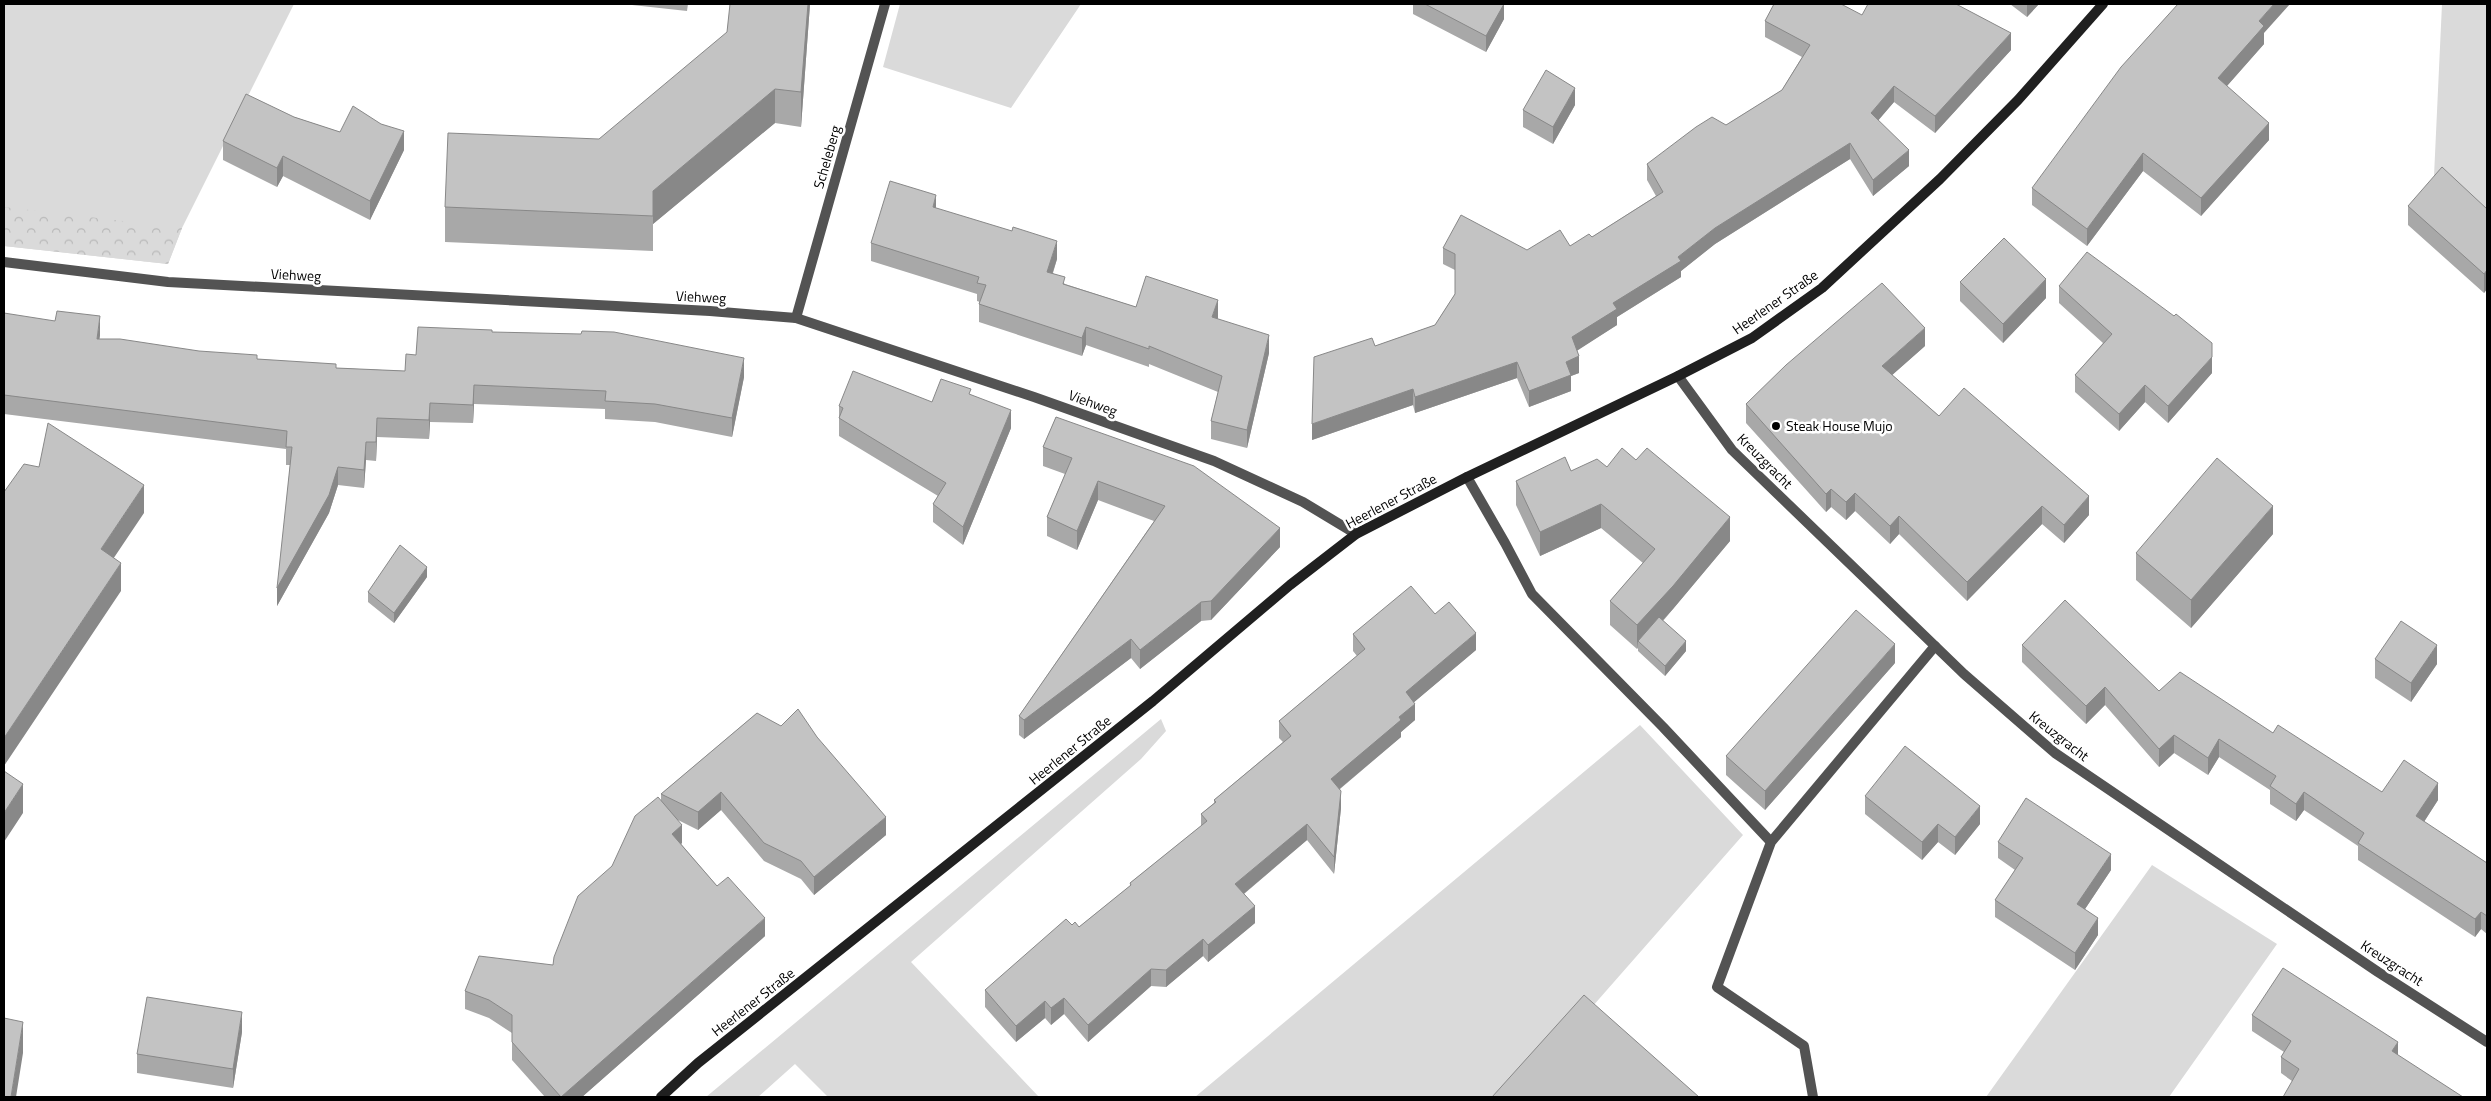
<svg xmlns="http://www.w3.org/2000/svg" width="2491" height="1101" viewBox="0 0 2491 1101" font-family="'Titillium Web',sans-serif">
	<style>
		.green { fill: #dadada }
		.forest { fill: url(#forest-crowns) }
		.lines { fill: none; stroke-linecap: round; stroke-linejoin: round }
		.lane { stroke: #535353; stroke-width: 10 }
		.street { stroke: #535353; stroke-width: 10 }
		.secondary { stroke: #202020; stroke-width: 10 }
		.wall { fill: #a8a8a8 }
		.shaded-wall { fill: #888 }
		.building { fill: #c3c3c3; stroke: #888 }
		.poi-dot { fill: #000; stroke: #fff; stroke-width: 2 }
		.labels { text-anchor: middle; stroke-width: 5; stroke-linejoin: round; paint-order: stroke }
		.street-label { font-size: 14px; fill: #000; stroke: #fff }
		.poi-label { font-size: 14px; fill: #000; stroke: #fff; text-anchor: start }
	</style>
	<defs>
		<pattern id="forest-crowns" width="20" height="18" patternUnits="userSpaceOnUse" patternTransform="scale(1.25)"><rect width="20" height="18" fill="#dadada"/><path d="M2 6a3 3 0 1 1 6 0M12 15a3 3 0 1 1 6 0" fill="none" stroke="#b9b9b9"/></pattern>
	</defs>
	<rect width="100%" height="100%" fill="#fff"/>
	<path class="green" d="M 4,4 L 294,4 L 182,228 L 168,264 L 4,246 Z
		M 900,4 L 1081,4 L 1011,108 L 883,67 Z
		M 2442,4 L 2487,4 L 2487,219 L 2434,176 Z
		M 1161,719 L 1166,731 L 1141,759 L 911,962 L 1039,1097 L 828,1097 L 795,1064 L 758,1097 L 706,1097 Z
		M 1640,725 L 1743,835 L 1513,1097 L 1195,1097 Z
		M 2152,865 L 2277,944 L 2169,1097 L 1986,1097 Z"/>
	<path class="forest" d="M 4,207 L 182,228 L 168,264 L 4,246 Z"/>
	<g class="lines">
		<path class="lane" d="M 796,318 L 885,4
			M 1467,477 L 1505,543 L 1532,594 L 1663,727 L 1771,842
			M 1813,1097 L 1804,1046 L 1717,987 L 1771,842 L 1935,646"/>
		<path class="street" d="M 4,262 L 168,282 L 710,311 L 796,318 L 1034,397 L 1214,461 L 1303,502 L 1356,534
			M 1678,376 L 1732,450 L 1964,674 L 2055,753 L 2378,972 L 2487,1042"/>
		<path class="secondary" d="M 661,1097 L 698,1063 L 1153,701 L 1290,585 L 1356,534 L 1467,477 L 1678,376 L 1752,338 L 1822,288 L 1940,179 L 2018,100 L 2103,4"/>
	</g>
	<path class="wall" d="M 623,4 L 688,4 L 687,11 Z
		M 810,4 L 801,127 L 775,123 L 653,224 L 653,251 L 445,242 L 445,207 L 599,139 Z
		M 1413,4 L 1505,4 L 1504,5 L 1504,19 L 1486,52 L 1413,14 Z
		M 2010,4 L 2039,4 L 2027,17 Z
		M 1862,15 L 2011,50 L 1935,133 L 1894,102 L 1878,120 L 1909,166 L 1873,196 L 1850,159 L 1715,244 L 1681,271 L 1681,277 L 1617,317 L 1617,325 L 1577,350 L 1579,373 L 1571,376 L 1571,391 L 1529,407 L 1517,378 L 1415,413 L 1413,405 L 1312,440 L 1375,346 L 1435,325 L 1455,294 L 1455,270 L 1443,264 L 1443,248 L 1527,250 L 1570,246 L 1592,237 L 1656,196 L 1647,180 L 1647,164 L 1726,125 L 1782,90 L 1802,57 L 1765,37 L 1765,21 Z
		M 2264,33 L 2264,44 L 2227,86 L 2269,140 L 2201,216 L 2143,171 L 2087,246 L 2032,205 L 2032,188 Z
		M 1575,105 L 1553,144 L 1523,127 L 1523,110 Z
		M 294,117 L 340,132 L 404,150 L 370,220 L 283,176 L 277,187 L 223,160 L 223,141 Z
		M 2408,206 L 2487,209 L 2487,289 L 2484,293 L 2408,225 Z
		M 936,208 L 1057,259 L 1053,273 L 1065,284 L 1136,307 L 1218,318 L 1217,319 L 1269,353 L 1247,448 L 1211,439 L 1211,421 L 1218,392 L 1149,364 L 1149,367 L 1086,345 L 1082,356 L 979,322 L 979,304 L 980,302 L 977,301 L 977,294 L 871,261 L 871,243 Z
		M 1960,282 L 2046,298 L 2003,343 L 1960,301 Z
		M 2059,286 L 2212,373 L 2168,423 L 2145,402 L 2119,431 L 2075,392 L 2075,375 L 2103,343 L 2059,303 Z
		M 4,313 L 100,335 L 99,339 L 257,359 L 336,368 L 405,371 L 416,355 L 492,332 L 744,377 L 732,437 L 655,422 L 605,419 L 605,409 L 474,404 L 473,423 L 430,422 L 429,439 L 377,437 L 376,461 L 366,460 L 364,488 L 338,485 L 329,513 L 277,606 L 290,465 L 286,465 L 286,449 L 4,414 Z
		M 1925,346 L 1892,375 L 1939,416 L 2089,515 L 2064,543 L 2042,524 L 1967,601 L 1899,534 L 1890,544 L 1855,511 L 1846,520 L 1831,507 L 1826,512 L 1746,423 L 1746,404 Z
		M 971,395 L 1011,428 L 963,545 L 933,522 L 933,504 L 938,496 L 839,436 L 839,406 L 932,402 Z
		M 1056,417 L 1280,547 L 1211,620 L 1201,621 L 1140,669 L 1131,658 L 1024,739 L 1019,735 L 1019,716 L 1154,521 L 1098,500 L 1077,550 L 1047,536 L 1047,517 L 1065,474 L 1043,466 L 1043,447 Z
		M 1607,467 L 1730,541 L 1673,609 L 1663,621 L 1686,651 L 1665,676 L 1638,651 L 1638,648 L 1637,649 L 1610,625 L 1610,601 L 1643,563 L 1601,528 L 1540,556 L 1516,505 L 1516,481 L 1571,471 Z
		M 2273,534 L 2191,628 L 2136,580 L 2136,553 Z
		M 427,577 L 394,623 L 368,602 L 368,592 Z
		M 1435,614 L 1476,650 L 1414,702 L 1415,720 L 1401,732 L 1401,737 L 1340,789 L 1341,808 L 1334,874 L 1307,840 L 1244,894 L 1255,923 L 1208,962 L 1203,956 L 1166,987 L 1151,986 L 1088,1042 L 1064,1014 L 1051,1025 L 1045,1018 L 1016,1042 L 985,1007 L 985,990 L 1072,925 L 1079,927 L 1130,886 L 1130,883 L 1201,826 L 1201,814 L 1214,803 L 1214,800 L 1283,742 L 1279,738 L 1279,721 L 1357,656 L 1353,651 L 1353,634 Z
		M 2022,645 L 2159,691 L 2273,733 L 2382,792 L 2438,800 L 2424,822 L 2487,863 L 2487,934 L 2481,929 L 2475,937 L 2358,860 L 2358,846 L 2304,810 L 2296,821 L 2270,804 L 2270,790 L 2219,757 L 2208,775 L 2174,753 L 2159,767 L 2105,705 L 2086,724 L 2022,662 Z
		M 2375,659 L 2437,664 L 2411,702 L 2375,678 Z
		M 1895,663 L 1765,810 L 1726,775 L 1726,756 Z
		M 757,713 L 886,835 L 814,895 L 801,879 L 764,861 L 721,810 L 698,830 L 678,820 L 682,843 L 681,844 L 717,886 L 765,936 L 582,1097 L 545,1097 L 512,1060 L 512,1033 L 489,1018 L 465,1009 L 465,991 L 553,965 L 612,866 L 661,801 L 661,794 Z
		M 1865,796 L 1980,824 L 1955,855 L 1938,842 L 1922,860 L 1865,814 Z
		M 1998,842 L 2111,870 L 2085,909 L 2098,935 L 2075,970 L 1995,917 L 1995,900 L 2015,870 L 1998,858 Z
		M 2252,1015 L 2398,1055 L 2292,1081 L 2281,1073 L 2281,1057 L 2284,1052 L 2252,1031 Z
		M 242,1032 L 233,1088 L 137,1073 L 137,1054 Z"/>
	<path class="shaded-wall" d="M 808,4 L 810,4 L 801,127 L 801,92 Z
		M 1498,4 L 1505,4 L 1504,5 L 1504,19 L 1486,52 L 1486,36 Z
		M 2027,4 L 2039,4 L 2027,17 Z
		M 2274,4 L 2290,4 L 2264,33 L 2264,44 L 2218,96 L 2218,78 L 2259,21 Z
		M 2011,33 L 2011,50 L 1935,133 L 1935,116 Z
		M 1894,86 L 1894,102 L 1871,129 L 1871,113 Z
		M 1575,88 L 1575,105 L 1553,144 L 1553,127 Z
		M 775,89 L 775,123 L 653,224 L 653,191 Z
		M 2269,123 L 2269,140 L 2201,216 L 2201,198 Z
		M 404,131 L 404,150 L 370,220 L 370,201 Z
		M 1850,143 L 1850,159 L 1715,244 L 1681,271 L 1681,277 L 1617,317 L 1617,325 L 1572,354 L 1572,337 L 1613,303 L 1678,257 L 1715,228 Z
		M 1909,150 L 1909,166 L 1873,196 L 1873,180 Z
		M 2143,153 L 2143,171 L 2087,246 L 2087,229 Z
		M 283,156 L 283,176 L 277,187 L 277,168 Z
		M 936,195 L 936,214 L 933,207 Z
		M 1057,241 L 1057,259 L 1047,290 L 1047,272 Z
		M 2487,270 L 2487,289 L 2484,293 L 2484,274 Z
		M 2046,279 L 2046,298 L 2003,343 L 2003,324 Z
		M 1218,300 L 1218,318 L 1212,336 L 1212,317 Z
		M 100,316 L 100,335 L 97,358 L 97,339 Z
		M 1086,327 L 1086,345 L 1082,356 L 1082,338 Z
		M 1925,328 L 1925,346 L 1882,384 L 1882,366 Z
		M 1269,335 L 1269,353 L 1247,448 L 1247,430 Z
		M 1579,356 L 1579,373 L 1571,376 L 1571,391 L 1529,407 L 1529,391 L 1566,362 Z
		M 2212,357 L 2212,373 L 2168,423 L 2168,406 Z
		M 744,358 L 744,377 L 732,437 L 732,418 Z
		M 1517,362 L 1517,378 L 1415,413 L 1415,397 Z
		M 474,385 L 474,404 L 473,423 L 473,405 Z
		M 2145,385 L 2145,402 L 2119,431 L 2119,414 Z
		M 1413,389 L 1413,405 L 1312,440 L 1312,424 Z
		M 430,403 L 430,422 L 429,439 L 429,420 Z
		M 1011,410 L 1011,428 L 963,545 L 963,527 Z
		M 377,418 L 377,437 L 376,461 L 376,442 Z
		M 366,442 L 366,460 L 364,488 L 364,470 Z
		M 338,467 L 338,485 L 329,513 L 277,606 L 277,588 Z
		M 1098,481 L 1098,500 L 1077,550 L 1077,531 Z
		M 144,485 L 144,513 L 101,577 L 101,549 Z
		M 1831,489 L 1831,507 L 1826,512 L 1826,494 Z
		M 1855,493 L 1855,511 L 1846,520 L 1846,502 Z
		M 2089,496 L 2089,515 L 2064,543 L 2064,525 Z
		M 1601,504 L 1601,528 L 1540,556 L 1540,532 Z
		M 2042,506 L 2042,524 L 1967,601 L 1967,582 Z
		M 2273,506 L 2273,534 L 2191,628 L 2191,600 Z
		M 1899,516 L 1899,534 L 1890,544 L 1890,526 Z
		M 1730,517 L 1730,541 L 1673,609 L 1641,644 L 1638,641 L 1637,649 L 1637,625 Z
		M 1280,528 L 1280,547 L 1211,620 L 1211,601 Z
		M 121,563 L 121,591 L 4,766 L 4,738 Z
		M 427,567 L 427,577 L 394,623 L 394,613 Z
		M 1201,602 L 1201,621 L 1140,669 L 1140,650 Z
		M 1476,633 L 1476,650 L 1406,709 L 1406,692 Z
		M 1131,639 L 1131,658 L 1024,739 L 1024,720 Z
		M 1686,641 L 1686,651 L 1665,676 L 1665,666 Z
		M 1895,644 L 1895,663 L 1765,810 L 1765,791 Z
		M 2437,645 L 2437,664 L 2411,702 L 2411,683 Z
		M 2105,687 L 2105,705 L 2086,724 L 2086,706 Z
		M 1415,704 L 1415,720 L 1401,732 L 1401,737 L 1331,796 L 1331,779 L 1399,717 Z
		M 2174,735 L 2174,753 L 2159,767 L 2159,749 Z
		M 2219,739 L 2219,757 L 2208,775 L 2208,758 Z
		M 2438,783 L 2438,800 L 2416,834 L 2416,816 Z
		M 23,784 L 23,813 L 4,842 L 4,813 Z
		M 1341,791 L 1341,808 L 1334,874 L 1334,857 Z
		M 721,792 L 721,810 L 698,830 L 698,812 Z
		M 2304,792 L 2304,810 L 2296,821 L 2296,804 Z
		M 1980,806 L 1980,824 L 1955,855 L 1955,837 Z
		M 886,817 L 886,835 L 814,895 L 814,877 Z
		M 1307,824 L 1307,840 L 1235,901 L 1235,884 Z
		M 1938,824 L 1938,842 L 1922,860 L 1922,842 Z
		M 682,825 L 682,843 L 672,852 L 672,834 Z
		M 2111,854 L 2111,870 L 2077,921 L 2077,904 Z
		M 1255,906 L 1255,923 L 1208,962 L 1208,945 Z
		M 2481,912 L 2481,929 L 2475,937 L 2475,919 Z
		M 765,918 L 765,936 L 582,1097 L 561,1097 Z
		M 2098,918 L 2098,935 L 2075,970 L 2075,953 Z
		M 1203,939 L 1203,956 L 1166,987 L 1166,970 Z
		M 1151,969 L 1151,986 L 1088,1042 L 1088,1025 Z
		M 1064,998 L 1064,1014 L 1051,1025 L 1051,1008 Z
		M 1045,1001 L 1045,1018 L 1016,1042 L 1016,1026 Z
		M 242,1012 L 242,1032 L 233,1088 L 233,1069 Z
		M 23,1022 L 23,1053 L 16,1097 L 11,1097 Z
		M 2398,1042 L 2398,1058 L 2392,1051 Z"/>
	<path class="building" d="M 730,4 L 808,4 L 801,92 L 775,89 L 653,191 L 653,216 L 445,207 L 448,133 L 599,139 L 727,32 Z
		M 1425,4 L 1504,4 L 1486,36 Z
		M 1774,4 L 1841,4 L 1862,15 L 1868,4 L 1956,4 L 2011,33 L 1935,116 L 1894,86 L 1871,113 L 1909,150 L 1873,180 L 1850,143 L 1715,228 L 1678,257 L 1681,261 L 1613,303 L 1617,309 L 1572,337 L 1579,356 L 1566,362 L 1571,375 L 1529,391 L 1517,362 L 1415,397 L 1413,389 L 1312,424 L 1314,357 L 1372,338 L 1375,346 L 1435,325 L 1455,294 L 1455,254 L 1443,248 L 1461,215 L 1527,250 L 1560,230 L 1570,246 L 1589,234 L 1592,237 L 1663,192 L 1647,164 L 1696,127 L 1712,117 L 1726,125 L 1782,90 L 1810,45 L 1765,21 Z
		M 2178,4 L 2274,4 L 2259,21 L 2264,26 L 2218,78 L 2269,123 L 2201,198 L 2143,153 L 2087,229 L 2032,188 L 2121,67 Z
		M 1546,70 L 1575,88 L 1553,127 L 1523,110 Z
		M 246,94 L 294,117 L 340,132 L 353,106 L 381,124 L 404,131 L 370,201 L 283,156 L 277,168 L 223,141 Z
		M 2442,167 L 2487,209 L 2487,270 L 2484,274 L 2408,206 Z
		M 890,181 L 936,195 L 933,207 L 1012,231 L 1013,227 L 1057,241 L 1047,272 L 1065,277 L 1063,284 L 1136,307 L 1146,276 L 1218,300 L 1212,317 L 1269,335 L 1247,430 L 1211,421 L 1222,376 L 1149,346 L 1149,349 L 1086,327 L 1082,338 L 979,304 L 986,285 L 977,283 L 979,277 L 871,243 Z
		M 2004,238 L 2046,279 L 2003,324 L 1960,282 Z
		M 2087,252 L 2174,316 L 2176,314 L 2212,343 L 2212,357 L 2168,406 L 2145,385 L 2119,414 L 2075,375 L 2112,334 L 2059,286 Z
		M 1882,283 L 1925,328 L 1882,366 L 1939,416 L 1964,388 L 2089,496 L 2064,525 L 2042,506 L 1967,582 L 1899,516 L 1890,526 L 1855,493 L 1846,502 L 1831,489 L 1826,494 L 1746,404 L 1786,365 Z
		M 57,311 L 100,316 L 97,339 L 120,339 L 199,351 L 257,355 L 257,359 L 336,364 L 336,368 L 405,371 L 406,354 L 416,355 L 418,327 L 492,330 L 492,332 L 581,334 L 582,331 L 614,332 L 744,358 L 732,418 L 655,404 L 605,401 L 606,391 L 474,385 L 473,405 L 430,403 L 429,420 L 377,418 L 376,442 L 366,442 L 364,470 L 338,467 L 329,495 L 277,588 L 292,447 L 286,447 L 287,431 L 4,395 L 4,313 L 55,321 Z
		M 853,371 L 932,402 L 941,379 L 971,389 L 969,394 L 1011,410 L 963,527 L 933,504 L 946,483 L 839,418 L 843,408 L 839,406 Z
		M 1056,417 L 1194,466 L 1280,528 L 1211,601 L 1201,602 L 1140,650 L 1131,639 L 1024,720 L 1019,716 L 1165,506 L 1098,481 L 1077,531 L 1047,517 L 1072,458 L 1043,447 Z
		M 48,423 L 144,485 L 101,549 L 121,563 L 4,738 L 4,492 L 24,464 L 39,467 Z
		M 1622,448 L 1636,460 L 1647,448 L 1730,517 L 1673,586 L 1637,625 L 1610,601 L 1655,549 L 1601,504 L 1540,532 L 1516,481 L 1565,457 L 1571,471 L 1597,459 L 1607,467 Z
		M 2217,458 L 2273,506 L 2191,600 L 2136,553 Z
		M 400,545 L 427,567 L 394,613 L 368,592 Z
		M 1411,586 L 1435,614 L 1449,602 L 1476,633 L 1406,692 L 1415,704 L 1399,717 L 1401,720 L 1331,779 L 1341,791 L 1334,857 L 1307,824 L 1235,884 L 1255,906 L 1208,945 L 1203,939 L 1166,970 L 1151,969 L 1088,1025 L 1064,998 L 1051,1008 L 1045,1001 L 1016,1026 L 985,990 L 1066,919 L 1072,925 L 1075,922 L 1079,927 L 1131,885 L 1130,883 L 1207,821 L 1201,814 L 1216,802 L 1214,800 L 1291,736 L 1279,721 L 1365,649 L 1353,634 Z
		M 2065,600 L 2159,691 L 2180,672 L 2273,733 L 2278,725 L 2382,792 L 2404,760 L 2438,783 L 2416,816 L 2487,863 L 2487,916 L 2481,912 L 2475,919 L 2358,843 L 2364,833 L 2304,792 L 2296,804 L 2270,786 L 2276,776 L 2219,739 L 2208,758 L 2174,735 L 2159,749 L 2105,687 L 2086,706 L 2022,645 Z
		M 1856,610 L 1895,644 L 1765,791 L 1726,756 Z
		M 1659,617 L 1686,641 L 1665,666 L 1638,641 Z
		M 2401,621 L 2437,645 L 2411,683 L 2375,659 Z
		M 798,709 L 817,737 L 886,817 L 814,877 L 801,861 L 764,843 L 721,792 L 698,812 L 661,794 L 757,713 L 781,726 Z
		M 1905,746 L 1980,806 L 1955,837 L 1938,824 L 1922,842 L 1865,796 Z
		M 4,771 L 23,784 L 4,813 Z
		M 658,797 L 682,825 L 672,834 L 717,886 L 728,877 L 765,918 L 561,1097 L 512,1042 L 512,1015 L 489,1000 L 465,991 L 479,956 L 553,965 L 554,957 L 578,896 L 612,866 L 635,816 Z
		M 2026,798 L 2111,854 L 2077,904 L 2098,918 L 2075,953 L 1995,900 L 2023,858 L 1998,842 Z
		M 2283,968 L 2398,1042 L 2392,1051 L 2463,1097 L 2283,1097 L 2299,1069 L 2281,1057 L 2291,1041 L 2252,1015 Z
		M 1584,995 L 1699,1097 L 1492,1097 Z
		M 147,997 L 242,1012 L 233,1069 L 137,1054 Z
		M 4,1018 L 23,1022 L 11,1097 L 4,1097 Z"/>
	<circle class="poi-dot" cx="1776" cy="426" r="5"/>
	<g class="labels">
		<g class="street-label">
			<text transform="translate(827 157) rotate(-74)" y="5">Scheleberg</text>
			<text transform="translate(296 275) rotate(3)" y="5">Viehweg</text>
			<text transform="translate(701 297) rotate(3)" y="5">Viehweg</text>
			<text transform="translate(1775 302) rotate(-35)" y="5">Heerlener Straße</text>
			<text transform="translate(1093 403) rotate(20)" y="5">Viehweg</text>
			<text transform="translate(1765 461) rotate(45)" y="5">Kreuzgracht</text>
			<text transform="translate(1391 501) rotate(-28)" y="5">Heerlener Straße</text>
			<text transform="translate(2059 736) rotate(38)" y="5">Kreuzgracht</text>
			<text transform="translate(1070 750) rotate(-39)" y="5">Heerlener Straße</text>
			<text transform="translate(2392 963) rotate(33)" y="5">Kreuzgracht</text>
			<text transform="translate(753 1002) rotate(-38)" y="5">Heerlener Straße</text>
		</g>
		<g class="poi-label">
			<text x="1786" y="431">Steak House Mujo</text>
		</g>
	</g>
	<rect width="2491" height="1101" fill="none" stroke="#000000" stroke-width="10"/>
</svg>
